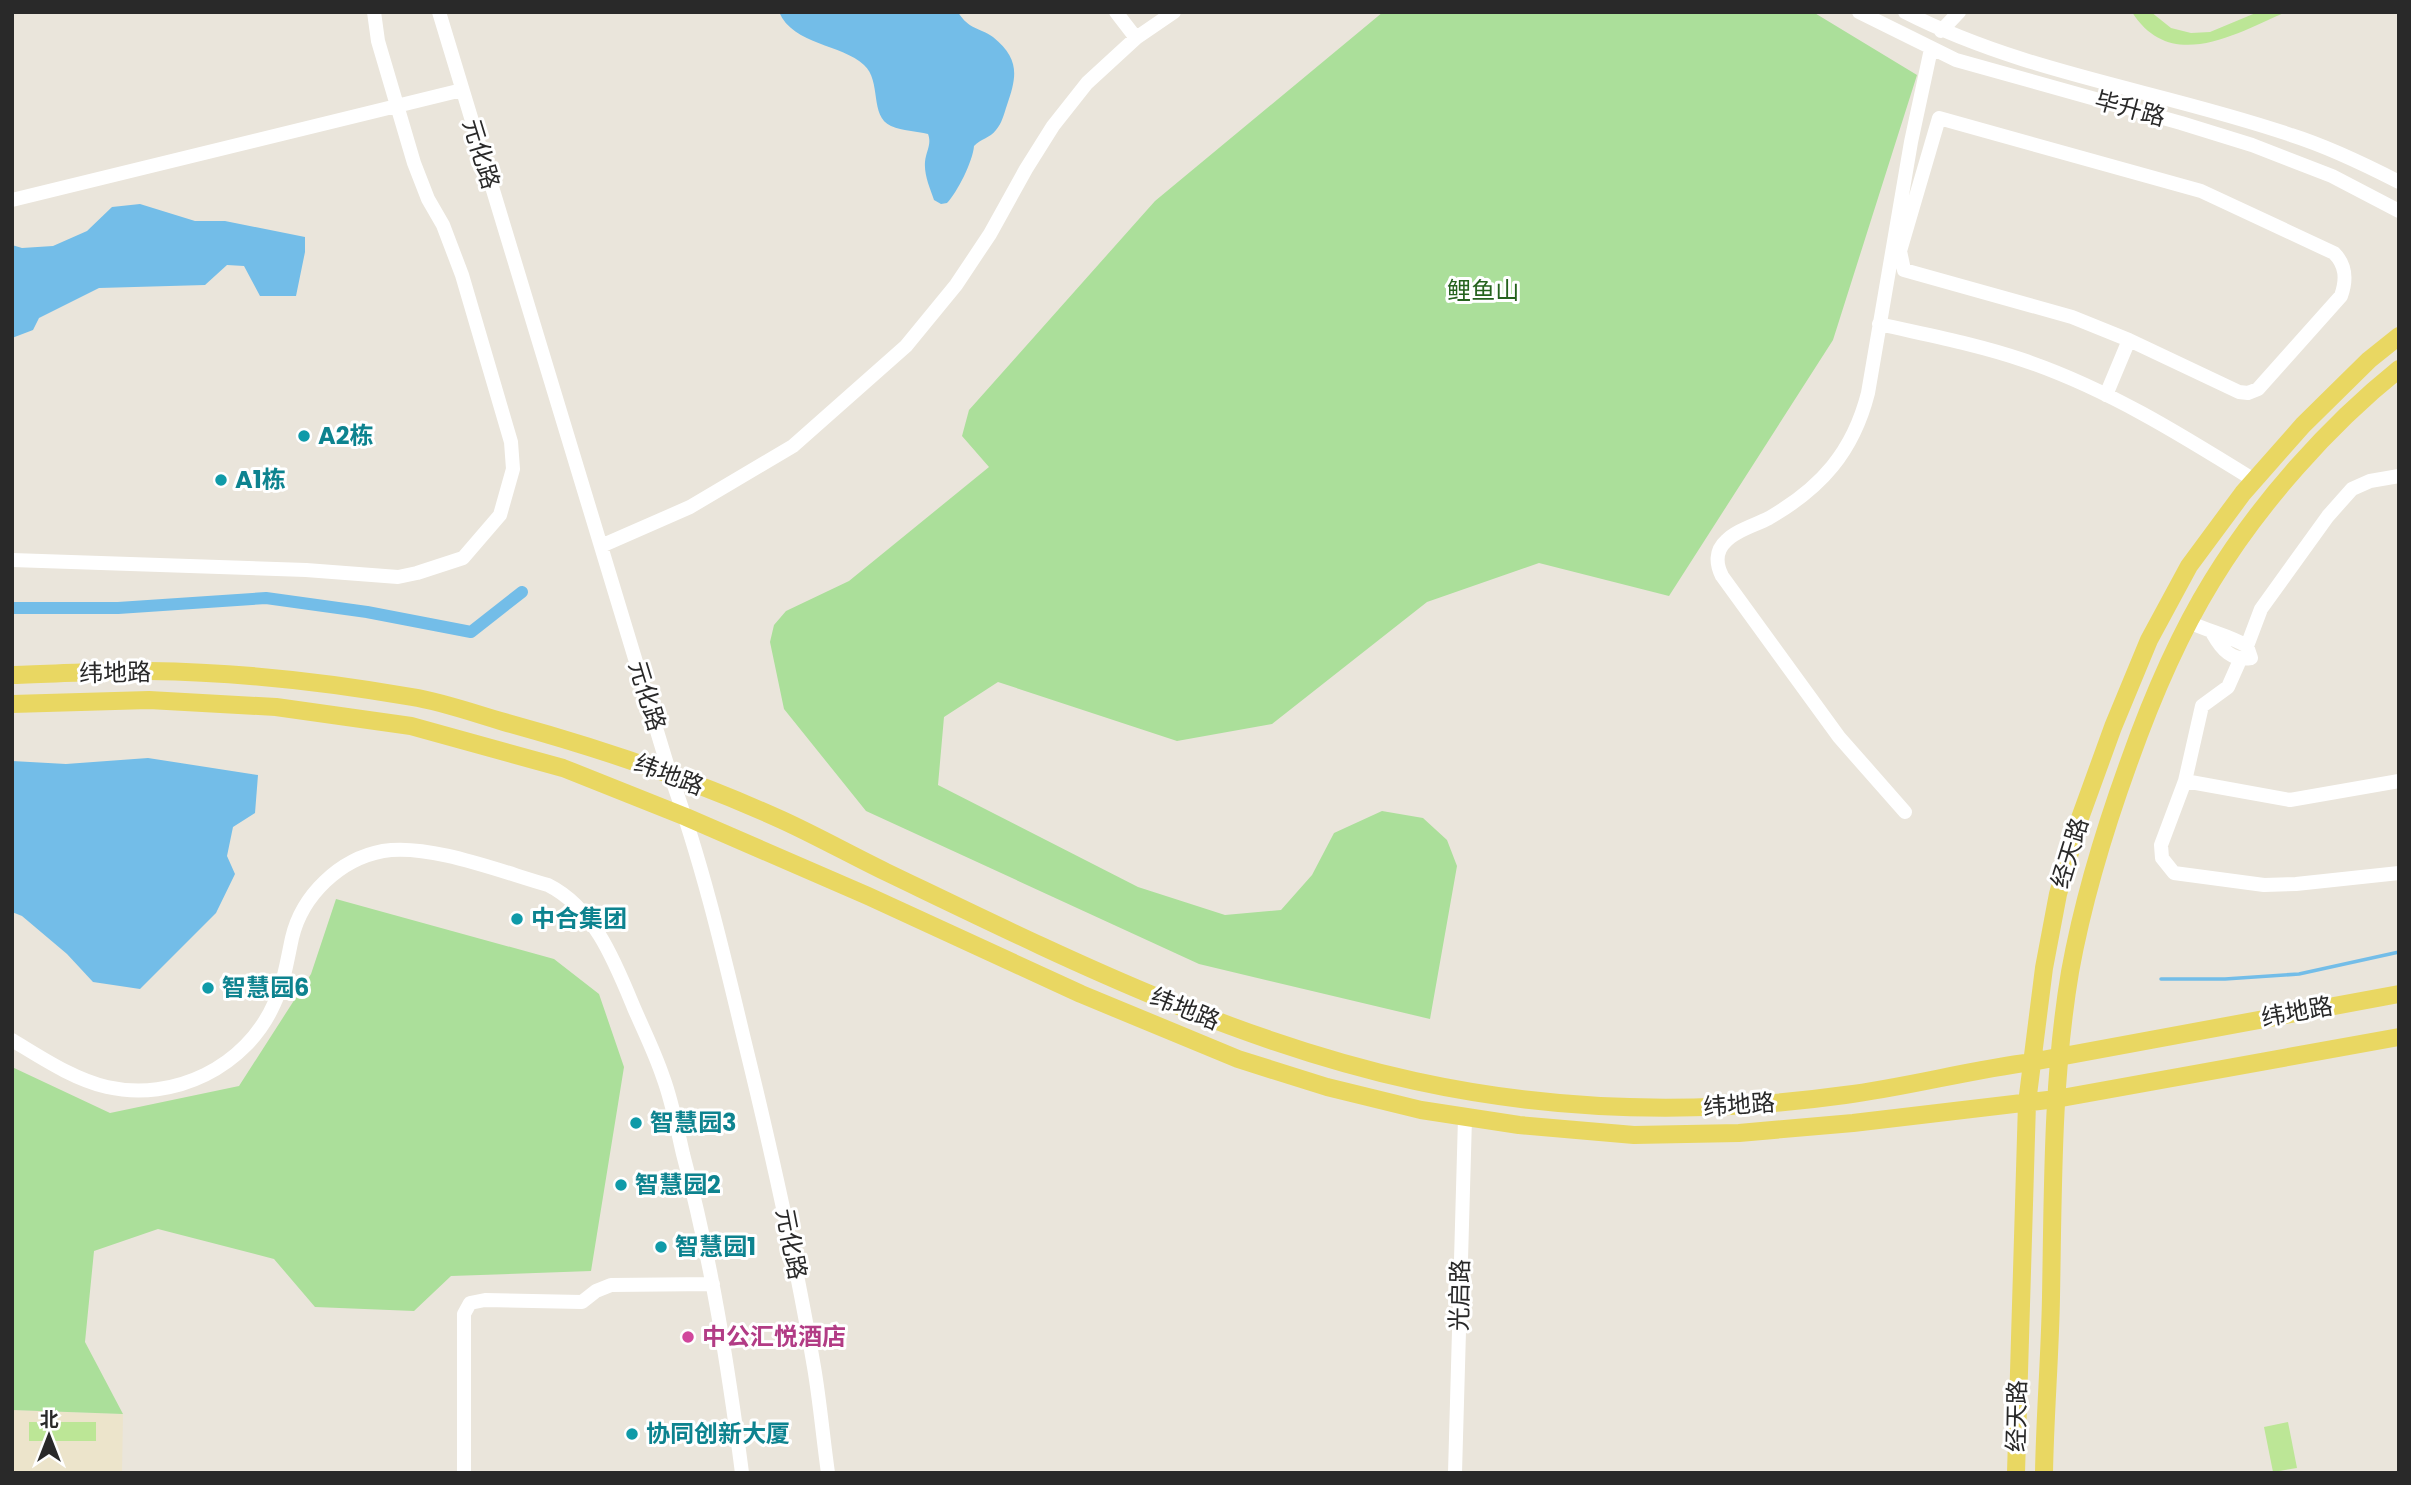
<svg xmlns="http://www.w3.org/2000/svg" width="2411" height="1485" viewBox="0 0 2411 1485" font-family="Poppins,'Noto Sans SC',sans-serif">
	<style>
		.education { fill: #ece4cb }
		.green { fill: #abdf9a }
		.pitch { fill: #bce696 }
		.water { fill: #73bde8 }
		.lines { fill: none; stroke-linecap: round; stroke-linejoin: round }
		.stream { stroke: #73bde8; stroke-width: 3.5 }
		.canal { stroke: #73bde8; stroke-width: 12 }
		.minor { stroke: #fff; stroke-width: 14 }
		.major { stroke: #e9d762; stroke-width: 18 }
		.culture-dot { fill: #0f9aa8; stroke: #fff; stroke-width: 2.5 }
		.hotel-dot { fill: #d1479c; stroke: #fff; stroke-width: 2.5 }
		.labels { text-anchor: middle; stroke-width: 6; stroke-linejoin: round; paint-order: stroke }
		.street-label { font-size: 24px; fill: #292929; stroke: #fff }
		.park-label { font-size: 24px; fill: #25621d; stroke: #fff }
		.culture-label { font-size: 24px; font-weight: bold; fill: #0d838f; stroke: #fff; text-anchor: start }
		.hotel-label { font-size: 24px; font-weight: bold; fill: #b23c85; stroke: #fff; text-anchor: start }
	</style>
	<rect width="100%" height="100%" fill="#eae5db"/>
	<path class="education" d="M 12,1410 L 123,1414 L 122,1473 L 12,1473 Z"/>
	<path class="green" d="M 1383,12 L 1813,12 L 1917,75 L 1833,340 L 1669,596 L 1539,563 L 1427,602 L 1272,724 L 1177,741 L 998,682 L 944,717 L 938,785 L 1138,887 L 1225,915 L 1281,910 L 1312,875 L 1334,833 L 1382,811 L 1423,818 L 1447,840 L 1457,866 L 1430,1019 L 1199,964 L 866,811 L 784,709 L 770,642 L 774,625 L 786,611 L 849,581 L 989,467 L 962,436 L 969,410 L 1155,201 Z
		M 336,899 L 554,959 L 599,994 L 624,1067 L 591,1271 L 451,1276 L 414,1311 L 315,1307 L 274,1259 L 158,1229 L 94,1251 L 85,1342 L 123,1414 L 12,1410 L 12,1067 L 110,1113 L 239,1086 L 311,974 Z"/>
	<path class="pitch" d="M 2132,12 L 2151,12 L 2171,28 L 2191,33 L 2210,32 L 2258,12 L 2286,12 C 2237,33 2171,74 2132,12 Z
		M 29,1422 L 96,1422 L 96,1441 L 29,1441 Z
		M 2288,1422 L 2297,1468 L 2273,1472 L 2264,1427 Z"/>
	<path class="water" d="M 779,12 L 958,12 C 969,30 979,27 993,37 C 1020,59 1017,76 1007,105 C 1004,114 1002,123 996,130 C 990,138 980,139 974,146 C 973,161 957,193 947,203 L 941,204 L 934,200 C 930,188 924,175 925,162 C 926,151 932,144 928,134 C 916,131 903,131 891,126 C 869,116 882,81 864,65 C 842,44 793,45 779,12 Z
		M 140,204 L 195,221 L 225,221 L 305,237 L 305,252 L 296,296 L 260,296 L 244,266 L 227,265 L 205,285 L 99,288 L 39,318 L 33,330 L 12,338 L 12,245 L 22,248 L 53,246 L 87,231 L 112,207 Z
		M 148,758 L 258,775 L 255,813 L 233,827 L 227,856 L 235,874 L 216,913 L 140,989 L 93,982 L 67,954 L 22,916 L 12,912 L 12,761 L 66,764 Z"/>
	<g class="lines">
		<path class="stream" d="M 2161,979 L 2225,979 L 2299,974 L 2399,952"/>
		<path class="canal" d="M 12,608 L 118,608 L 266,598 L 367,612 L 471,632 L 522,592"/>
		<path class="minor" d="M 439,12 L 670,774 C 701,859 722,947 743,1035 C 770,1145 795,1255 814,1367 C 820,1402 823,1438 828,1473
			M 1116,12 L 1136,38
			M 1859,12 L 1956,60 L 2181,123 L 2252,145 L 2332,176 L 2399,211
			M 1905,12 C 2026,74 2163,91 2291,135 C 2329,147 2364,164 2399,182
			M 1941,31 L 1959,12
			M 12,200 L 462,90
			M 1879,324 C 1927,335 1976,344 2023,360 C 2106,388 2180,434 2254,480
			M 2106,395 L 2129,340 L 2239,392 L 2248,393 L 2258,389 L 2341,296 C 2347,279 2346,265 2334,253 L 2201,191 L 1939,118 L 1900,251 L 1904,270 L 2072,317 L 2129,340
			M 601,546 L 690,507 L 793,446 L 906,346 L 956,285 L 990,234 L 1026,169 L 1053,126 L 1087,83 L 1136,38 L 1174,12
			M 12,560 L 306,570 L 398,577 L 417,573 L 463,558 L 500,515 L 513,469 L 511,442 L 462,275 L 443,225 L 428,199 L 414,163 L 378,41 L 374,12
			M 2189,622 C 2210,632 2228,635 2247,646 L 2251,658 C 2232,661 2222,650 2213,634
			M 2247,646 L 2261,609 L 2328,516 L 2352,489 L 2370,481 L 2399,476
			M 2240,660 L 2228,687 L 2202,706 L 2185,781 L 2161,845 L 2162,858 L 2174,873 L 2264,885 L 2296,884 L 2399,873
			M 2185,781 L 2290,800 L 2399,781
			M 1905,812 L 1839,737 L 1722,576 C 1716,564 1715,551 1726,541 C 1736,530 1756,525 1769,518 C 1821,488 1853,452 1868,393 L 1911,142 L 1931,49
			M 12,1040 C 42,1058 73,1079 107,1087 C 174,1102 246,1067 274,1004 C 284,983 287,961 292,938 C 302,895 340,859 383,851 C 429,843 502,872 548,885 C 594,908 615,962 634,1008 C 644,1031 655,1053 663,1077 C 672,1101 677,1128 683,1154 C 711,1259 728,1365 742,1473
			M 464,1473 L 464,1314 L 470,1303 L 485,1300 L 582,1302 L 596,1291 L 611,1285 L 713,1284
			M 1455,1473 L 1465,1118"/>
		<path class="major" d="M 12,675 C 58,674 104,670 149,671 C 237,672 326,682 412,697 C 443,702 473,713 504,722 C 599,748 692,779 782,820 C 817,836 851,855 886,872 C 1057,954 1228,1040 1415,1081 C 1557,1112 1701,1115 1845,1095 C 1908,1087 1969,1070 2032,1062 L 2399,994
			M 12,704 L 149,700 L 276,707 L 411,726 L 563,768 L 686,817 L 868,896 L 1081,994 L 1238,1059 L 1327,1087 L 1421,1110 L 1519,1125 L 1634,1135 L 1739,1133 L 1853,1123 L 2056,1099 L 2399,1037
			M 2016,1473 L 2027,1103 L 2044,968 L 2058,894 L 2080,818 L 2113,727 L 2149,640 L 2189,566 L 2243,493 L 2303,425 L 2369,360 L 2399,336
			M 2044,1473 C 2045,1414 2050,1356 2051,1297 C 2053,1189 2052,1079 2070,972 C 2083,900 2104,831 2129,762 C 2151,700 2177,638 2212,581 C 2259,504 2328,426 2399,369"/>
	</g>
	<g class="culture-dot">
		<circle cx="304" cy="436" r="7"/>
		<circle cx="221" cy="480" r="7"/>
		<circle cx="517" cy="919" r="7"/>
		<circle cx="208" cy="988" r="7"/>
		<circle cx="636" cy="1123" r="7"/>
		<circle cx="621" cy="1185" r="7"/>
		<circle cx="661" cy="1247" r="7"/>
		<circle cx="632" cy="1434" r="7"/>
	</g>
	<circle class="hotel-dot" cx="688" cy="1337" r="7"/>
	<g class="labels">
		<g class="street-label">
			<text transform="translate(2130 109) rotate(15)" y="8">毕升路</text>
			<text transform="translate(481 154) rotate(73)" y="8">元化路</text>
			<text transform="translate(115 673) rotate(-1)" y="8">纬地路</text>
			<text transform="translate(647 696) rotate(73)" y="8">元化路</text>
			<text transform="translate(669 775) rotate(21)" y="8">纬地路</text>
			<text transform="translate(2070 853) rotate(-73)" y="8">经天路</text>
			<text transform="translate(1185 1009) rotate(22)" y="8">纬地路</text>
			<text transform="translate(2297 1012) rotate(-10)" y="8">纬地路</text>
			<text transform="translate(1739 1105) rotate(-4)" y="8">纬地路</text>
			<text transform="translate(791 1244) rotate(79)" y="8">元化路</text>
			<text transform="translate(1460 1295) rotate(-89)" y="8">光启路</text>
			<text transform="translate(2017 1416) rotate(-89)" y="8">经天路</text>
		</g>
		<g class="park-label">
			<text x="1483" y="299">鲤鱼山</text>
		</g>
		<g class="culture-label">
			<text x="318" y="444">A2栋</text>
			<text x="235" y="488">A1栋</text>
			<text x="531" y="927">中合集团</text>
			<text x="222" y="996">智慧园6</text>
			<text x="650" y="1131">智慧园3</text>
			<text x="635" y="1193">智慧园2</text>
			<text x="675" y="1255">智慧园1</text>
			<text x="646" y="1442">协同创新大厦</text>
		</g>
		<g class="hotel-label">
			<text x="702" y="1345">中公汇悦酒店</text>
		</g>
	</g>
	<rect width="2411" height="1485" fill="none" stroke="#292929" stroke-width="28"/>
	<g transform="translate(49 1436)" stroke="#ffffff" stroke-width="5" paint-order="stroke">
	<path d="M0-5L12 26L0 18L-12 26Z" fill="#292929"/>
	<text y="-10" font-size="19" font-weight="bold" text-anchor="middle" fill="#292929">北</text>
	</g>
</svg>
